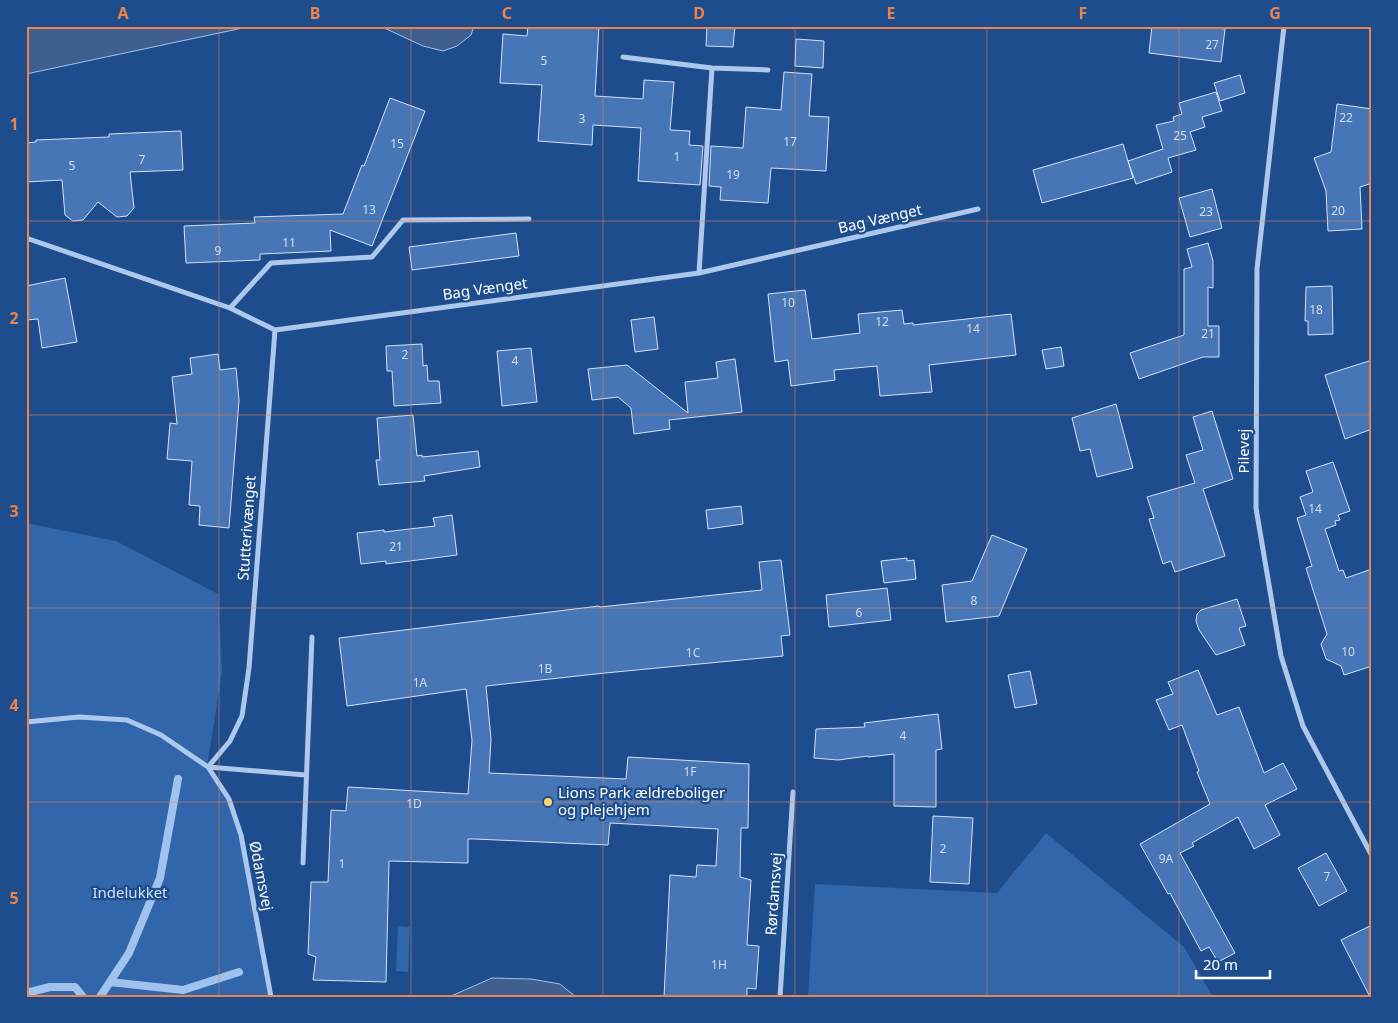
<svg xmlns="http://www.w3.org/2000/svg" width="1398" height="1023" viewBox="0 0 1398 1023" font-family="'Noto Sans',sans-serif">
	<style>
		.green { fill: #3166ab }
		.water { fill: #3f608f; stroke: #9fc3ee }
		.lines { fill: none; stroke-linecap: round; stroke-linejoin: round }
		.stream { stroke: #9fc3ee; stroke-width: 8 }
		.building { fill: #4676b5; stroke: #d2e3f9 }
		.street { stroke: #acc8ed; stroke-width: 5 }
		.grid { fill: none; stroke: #ee8249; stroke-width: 1; stroke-opacity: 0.55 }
		.poi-dot { fill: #fbd56b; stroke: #1e4d8e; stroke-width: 2 }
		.labels { text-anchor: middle; stroke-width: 4.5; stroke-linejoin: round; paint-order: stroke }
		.number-label { font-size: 12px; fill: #d1ddec }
		.street-label { font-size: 15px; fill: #fff; stroke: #1e4d8e }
		.poi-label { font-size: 15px; fill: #fff; stroke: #1e4d8e; text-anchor: start }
		.park-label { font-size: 15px; fill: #d2e3f9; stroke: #1e4d8e }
		.neatline { fill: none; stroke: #ee8249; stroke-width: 2 }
		.grid-label { font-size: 16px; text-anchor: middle; font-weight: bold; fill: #ee8249 }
	</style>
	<rect width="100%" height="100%" fill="#1e4d8e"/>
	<path class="green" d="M 26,523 L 116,541 L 218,594 L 222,671 L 207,767 L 229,799 L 241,835 L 271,997 L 26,997 Z
		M 1046,833 L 1184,947 L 1213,997 L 808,997 L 815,884 L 997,893 Z
		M 398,926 L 410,927 L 408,972 L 396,971 Z"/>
	<path class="water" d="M 26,26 L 252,26 L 26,74 Z
		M 380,26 L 474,26 L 471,35 L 457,46 L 443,51 L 423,46 Z
		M 492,978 L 531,979 L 560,984 L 576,997 L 449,997 Z"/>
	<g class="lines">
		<path class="stream" d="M 110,982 L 183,990 L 239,972
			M 26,993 L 50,987 L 75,987 L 83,997
			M 100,997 L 129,953 L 160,878 L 178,779"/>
	</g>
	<path class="building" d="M 528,26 L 599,26 L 595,96 L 643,99 L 644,80 L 674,82 L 670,130 L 690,131 L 689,145 L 703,146 L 700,185 L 638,181 L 641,128 L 593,125 L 592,145 L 538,141 L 542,85 L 500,83 L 503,34 L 527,36 Z
		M 707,26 L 735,26 L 733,47 L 706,46 Z
		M 1152,26 L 1204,26 L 1225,29 L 1221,62 L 1149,53 Z
		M 796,39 L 824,41 L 823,68 L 795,66 Z
		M 784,72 L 812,74 L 809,116 L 829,117 L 826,171 L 771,168 L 768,203 L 720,200 L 721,187 L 709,186 L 711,146 L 743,148 L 746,107 L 781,110 Z
		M 1240,75 L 1245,93 L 1220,101 L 1214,83 Z
		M 1216,92 L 1222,111 L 1202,117 L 1205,127 L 1190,132 L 1196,150 L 1168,158 L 1172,172 L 1136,184 L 1128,161 L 1163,149 L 1156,125 L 1174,121 L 1173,117 L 1182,114 L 1179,103 Z
		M 390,98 L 425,111 L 372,246 L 330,230 L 331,251 L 260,254 L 260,260 L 186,263 L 184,226 L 255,223 L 254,217 L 343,214 L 362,165 L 364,166 Z
		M 1337,104 L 1372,109 L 1372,183 L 1360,187 L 1362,229 L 1328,231 L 1326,191 L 1314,158 L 1331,152 Z
		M 181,131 L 183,170 L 130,172 L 134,208 L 127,216 L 117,217 L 98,202 L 83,220 L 73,221 L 65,215 L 62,180 L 26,182 L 26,143 L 36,142 L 36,140 L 109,137 L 109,134 Z
		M 1123,144 L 1133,178 L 1042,203 L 1033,170 Z
		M 1212,189 L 1222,228 L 1190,237 L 1179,198 Z
		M 516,233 L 519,256 L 412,270 L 409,247 Z
		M 1208,243 L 1213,261 L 1213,288 L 1208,287 L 1208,326 L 1219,326 L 1219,357 L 1203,357 L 1139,379 L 1130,353 L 1184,335 L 1184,269 L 1192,267 L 1187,249 Z
		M 65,278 L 77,342 L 42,348 L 38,319 L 26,320 L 26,286 Z
		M 1332,286 L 1333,334 L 1308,335 L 1308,321 L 1305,321 L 1306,287 Z
		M 805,290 L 812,339 L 860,333 L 858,314 L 902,310 L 904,324 L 913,323 L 913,325 L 1011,314 L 1016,355 L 929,365 L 932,392 L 880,396 L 877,366 L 834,370 L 835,380 L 791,386 L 788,360 L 775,362 L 768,294 Z
		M 654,317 L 658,349 L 635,352 L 631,320 Z
		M 422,344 L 423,366 L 427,365 L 428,381 L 439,381 L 441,403 L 394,406 L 392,371 L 387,371 L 386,346 Z
		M 1061,347 L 1064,366 L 1046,369 L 1042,350 Z
		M 531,348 L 537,402 L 502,406 L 497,351 Z
		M 218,354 L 220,370 L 236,368 L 239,400 L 229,528 L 199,525 L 200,506 L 189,505 L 192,461 L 167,459 L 170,423 L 177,424 L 172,377 L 192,374 L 190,358 Z
		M 735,359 L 742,412 L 669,420 L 670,429 L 634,434 L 631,408 L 618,397 L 592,400 L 588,369 L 627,365 L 688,413 L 685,382 L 718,378 L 716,362 Z
		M 1372,360 L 1372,429 L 1345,439 L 1325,375 Z
		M 1116,404 L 1133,468 L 1097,477 L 1090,449 L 1080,451 L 1072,418 Z
		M 1212,411 L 1233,479 L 1203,489 L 1225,556 L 1175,572 L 1171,561 L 1163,564 L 1149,519 L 1154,518 L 1147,497 L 1195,483 L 1186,455 L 1203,450 L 1193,417 Z
		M 413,415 L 417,456 L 422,455 L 422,457 L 478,451 L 480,467 L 424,476 L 425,481 L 379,485 L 376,460 L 380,460 L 377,418 Z
		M 1333,462 L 1350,511 L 1338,515 L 1340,520 L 1335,521 L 1336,525 L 1325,529 L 1339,571 L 1343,570 L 1346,578 L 1372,569 L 1372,666 L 1344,675 L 1341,666 L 1326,659 L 1321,644 L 1327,634 L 1306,568 L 1312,566 L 1297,518 L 1306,515 L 1300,497 L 1313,492 L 1306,471 Z
		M 741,506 L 743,524 L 708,529 L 706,510 Z
		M 452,515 L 457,555 L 386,564 L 386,561 L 361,564 L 357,533 L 384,530 L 384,532 L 435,526 L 433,518 Z
		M 992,535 L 1027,549 L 999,616 L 946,622 L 942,585 L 972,581 Z
		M 907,558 L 907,561 L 914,560 L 916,579 L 884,583 L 881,561 Z
		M 781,560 L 790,635 L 781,636 L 783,656 L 605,673 L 486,686 L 491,739 L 489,773 L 626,779 L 628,757 L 749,764 L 748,828 L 741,828 L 740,877 L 751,880 L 747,945 L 759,946 L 756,989 L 747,988 L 747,997 L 664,997 L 670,875 L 696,877 L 697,865 L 716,866 L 718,829 L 610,823 L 608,845 L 475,839 L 468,839 L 468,863 L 389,861 L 386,982 L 313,980 L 316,957 L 308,954 L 311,882 L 328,882 L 331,810 L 346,811 L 348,787 L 468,794 L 472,740 L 466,689 L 347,706 L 339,638 L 599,606 L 600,607 L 762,590 L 759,562 Z
		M 887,588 L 891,620 L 829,627 L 826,595 Z
		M 1237,599 L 1246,626 L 1239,628 L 1245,645 L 1216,655 L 1199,630 L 1196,621 L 1197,614 L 1201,610 Z
		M 1198,670 L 1217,715 L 1239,707 L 1264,773 L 1283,763 L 1297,789 L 1265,805 L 1280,835 L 1254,849 L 1238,817 L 1192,843 L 1194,846 L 1180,853 L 1235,953 L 1218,962 L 1209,947 L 1201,951 L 1170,893 L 1168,894 L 1140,844 L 1210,804 L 1197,772 L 1199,771 L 1182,725 L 1169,730 L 1156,700 L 1173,694 L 1168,682 Z
		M 1030,671 L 1037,704 L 1015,708 L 1008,675 Z
		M 938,714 L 942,749 L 936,750 L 936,807 L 894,806 L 894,754 L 868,757 L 868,756 L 838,760 L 814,758 L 816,729 L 865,727 L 864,723 Z
		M 933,816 L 973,818 L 969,884 L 930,882 Z
		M 1326,853 L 1347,891 L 1319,906 L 1298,868 Z
		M 1372,925 L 1372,997 L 1370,997 L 1341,940 Z"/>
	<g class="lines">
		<path class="street" d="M 1284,26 L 1257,269 L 1256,508 L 1281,656 L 1303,726 L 1372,856
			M 623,57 L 712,68 L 699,273
			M 712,68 L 768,70
			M 26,238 L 230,308 L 275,330 L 249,668 L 242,716 L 230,741 L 208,767
			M 230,308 L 271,263 L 372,257 L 403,220 L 529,219
			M 275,330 L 699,273 L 978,209
			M 26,722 L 79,717 L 127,720 L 161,735 L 208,767 L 229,799 L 241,835 L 271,997
			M 208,767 L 306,775
			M 303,863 L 312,637
			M 780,997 L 793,792"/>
	</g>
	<path class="grid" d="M 219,26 L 219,997M 411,26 L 411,997M 603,26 L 603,997M 795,26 L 795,997M 987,26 L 987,997M 1179,26 L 1179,997M 26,221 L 1372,221M 26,415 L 1372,415M 26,608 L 1372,608M 26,802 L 1372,802"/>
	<circle class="poi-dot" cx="548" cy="802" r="5"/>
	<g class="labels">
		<g class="number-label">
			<text x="1212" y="49">27</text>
			<text x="544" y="65">5</text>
			<text x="1346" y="122">22</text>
			<text x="582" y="123">3</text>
			<text x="1180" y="140">25</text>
			<text x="790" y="146">17</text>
			<text x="397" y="148">15</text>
			<text x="677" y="161">1</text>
			<text x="142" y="164">7</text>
			<text x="72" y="170">5</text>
			<text x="733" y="179">19</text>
			<text x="369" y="214">13</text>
			<text x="1338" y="215">20</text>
			<text x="1206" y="216">23</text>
			<text x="289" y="247">11</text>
			<text x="218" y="255">9</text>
			<text x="788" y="307">10</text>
			<text x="1316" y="314">18</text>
			<text x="882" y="326">12</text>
			<text x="973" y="333">14</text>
			<text x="1208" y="338">21</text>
			<text x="405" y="359">2</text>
			<text x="515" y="365">4</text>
			<text x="1315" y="513">14</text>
			<text x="396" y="551">21</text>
			<text x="974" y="605">8</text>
			<text x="859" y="617">6</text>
			<text x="1348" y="656">10</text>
			<text x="693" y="657">1C</text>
			<text x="545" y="673">1B</text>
			<text x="420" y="687">1A</text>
			<text x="903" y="740">4</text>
			<text x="690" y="776">1F</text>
			<text x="414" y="808">1D</text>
			<text x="943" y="853">2</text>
			<text x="1166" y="863">9A</text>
			<text x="342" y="868">1</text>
			<text x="1327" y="881">7</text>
			<text x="719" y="969">1H</text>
		</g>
		<g class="street-label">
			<text transform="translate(880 219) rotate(-13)" y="5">Bag Vænget</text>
			<text transform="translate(485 289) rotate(-8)" y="5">Bag Vænget</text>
			<text transform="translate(1244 451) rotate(-90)" y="5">Pilevej</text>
			<text transform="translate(247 528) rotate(-86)" y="5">Stutterivænget</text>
			<text transform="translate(261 876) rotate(79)" y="5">Ødamsvej</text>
			<text transform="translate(774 894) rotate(-86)" y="5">Rørdamsvej</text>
		</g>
		<g class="poi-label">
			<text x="558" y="798">Lions Park ældreboliger<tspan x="558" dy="17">og plejehjem</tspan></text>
		</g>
		<g class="park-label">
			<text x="130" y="898">Indelukket</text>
		</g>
	</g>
	<rect width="1398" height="1023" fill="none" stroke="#1e4d8e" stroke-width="55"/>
	<path d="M1196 970v8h74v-8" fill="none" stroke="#ffffff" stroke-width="2.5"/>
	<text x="1203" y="970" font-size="15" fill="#ffffff" stroke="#1e4d8e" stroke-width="4" paint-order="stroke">20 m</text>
	<rect x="28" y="28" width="1342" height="968" class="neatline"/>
	<g class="grid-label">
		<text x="123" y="19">A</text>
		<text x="315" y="19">B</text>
		<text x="507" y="19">C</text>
		<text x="699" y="19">D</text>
		<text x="891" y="19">E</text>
		<text x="1083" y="19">F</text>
		<text x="1275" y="19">G</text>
		<text x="14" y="130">1</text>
		<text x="14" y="324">2</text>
		<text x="14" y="517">3</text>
		<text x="14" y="711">4</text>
		<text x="14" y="904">5</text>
	</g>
</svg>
